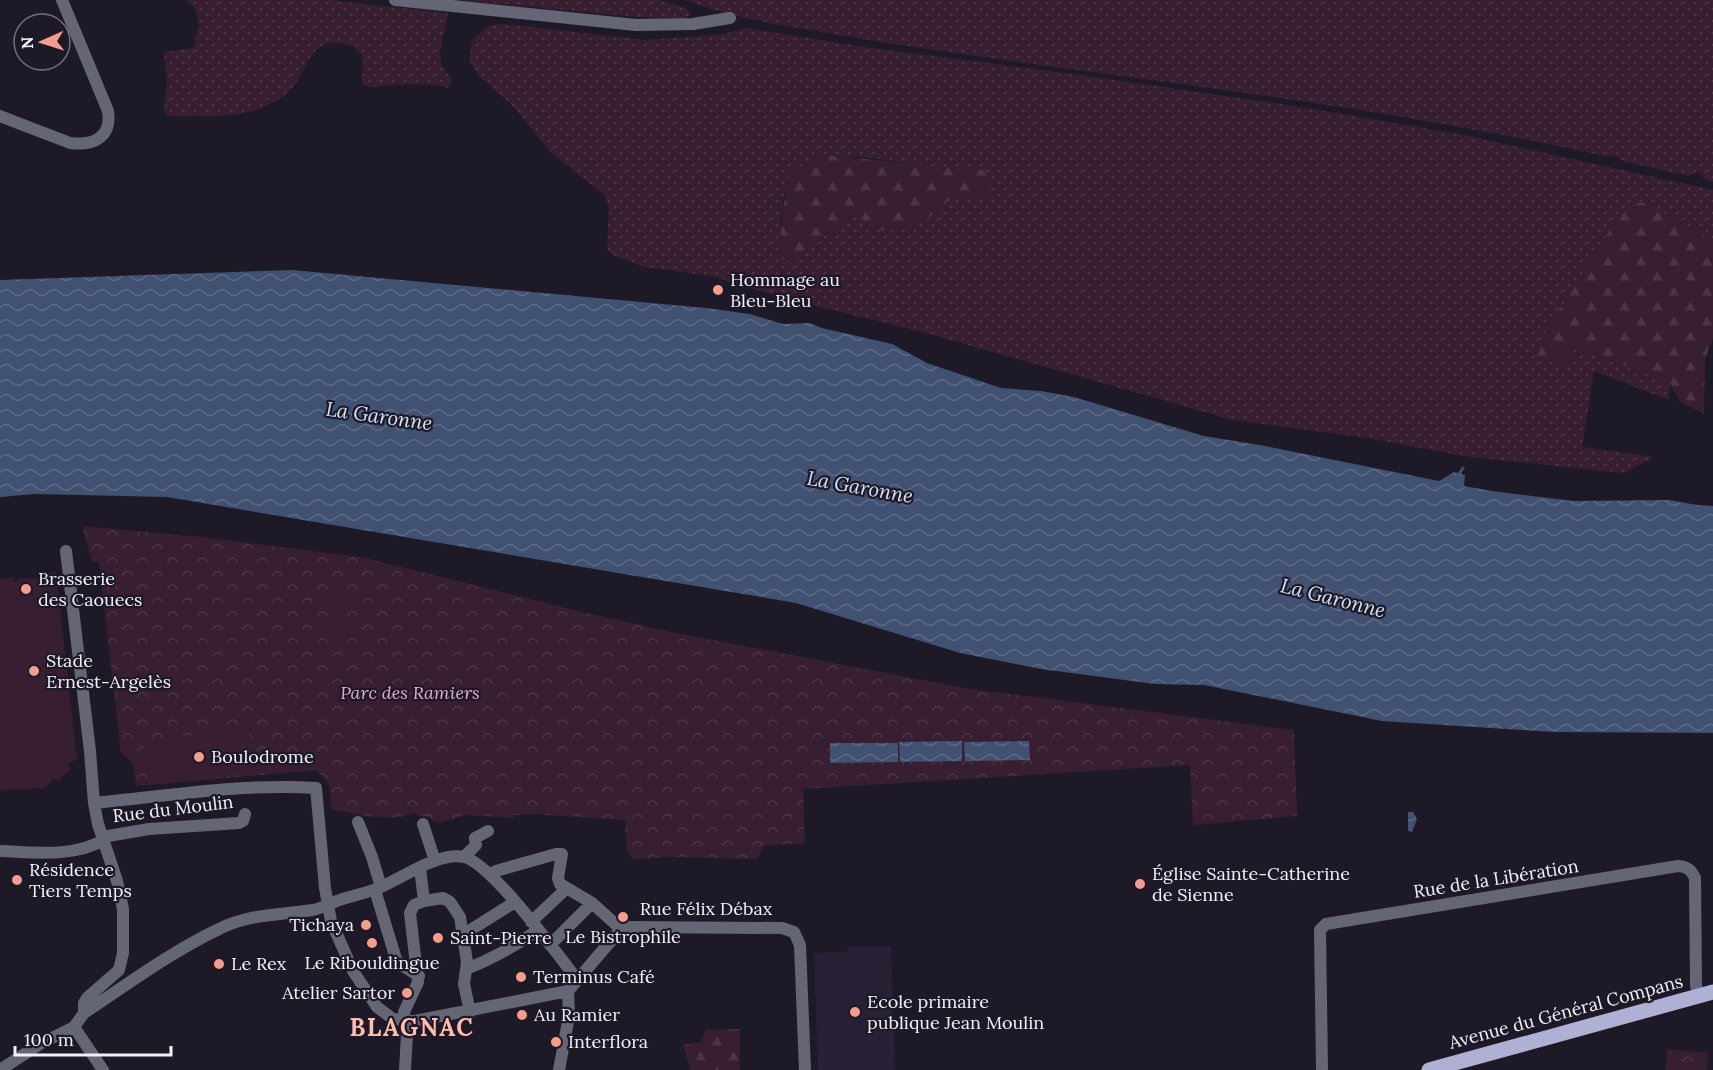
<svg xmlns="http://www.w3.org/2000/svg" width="1713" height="1070" viewBox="0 0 1713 1070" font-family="Lora,serif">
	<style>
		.built { fill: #282135 }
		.grass { fill: url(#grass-dots); fill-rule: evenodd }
		.forest { fill: url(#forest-firs) }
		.park { fill: url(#park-crowns) }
		.pitch { fill: #371f31 }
		.water { fill: url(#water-waves) }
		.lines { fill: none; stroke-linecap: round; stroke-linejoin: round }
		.stream { stroke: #405171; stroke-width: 3 }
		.minor { stroke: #646676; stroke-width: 12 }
		.major { stroke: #aeb1d3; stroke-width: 15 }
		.poi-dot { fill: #f49d8c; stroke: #1e1927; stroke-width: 2 }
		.labels { text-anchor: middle; stroke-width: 4.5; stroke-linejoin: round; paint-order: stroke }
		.poi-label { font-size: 18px; fill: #f2eff9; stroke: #1e1927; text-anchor: start }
		.park-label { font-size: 18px; font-style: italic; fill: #e3a9d3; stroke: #1e1927 }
		.street-label { font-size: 18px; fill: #f2eff9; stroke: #1e1927 }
		.water-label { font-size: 20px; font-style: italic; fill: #d4e1f8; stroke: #1e1927 }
		.district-label { font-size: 24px; font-weight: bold; letter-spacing: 1.5px; fill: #ffbcaf; stroke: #1e1927 }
	</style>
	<defs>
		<pattern id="grass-dots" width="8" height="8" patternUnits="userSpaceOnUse" patternTransform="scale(1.5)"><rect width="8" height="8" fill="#371f31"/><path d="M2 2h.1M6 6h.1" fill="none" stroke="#4b3545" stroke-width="1.8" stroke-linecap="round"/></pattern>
		<pattern id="forest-firs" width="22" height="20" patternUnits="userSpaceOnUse" patternTransform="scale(1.5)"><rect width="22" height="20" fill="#371f31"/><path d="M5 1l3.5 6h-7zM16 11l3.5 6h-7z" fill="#4b3545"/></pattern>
		<pattern id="park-crowns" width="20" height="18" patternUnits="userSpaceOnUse" patternTransform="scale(1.5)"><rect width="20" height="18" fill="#371f31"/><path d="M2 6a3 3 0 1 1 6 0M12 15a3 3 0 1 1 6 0" fill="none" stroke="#4b3545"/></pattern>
		<pattern id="water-waves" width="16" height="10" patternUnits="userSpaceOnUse" patternTransform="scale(1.5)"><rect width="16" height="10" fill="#405171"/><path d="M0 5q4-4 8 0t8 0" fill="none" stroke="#5c6a86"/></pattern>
	</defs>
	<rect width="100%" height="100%" fill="#1e1927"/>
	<path class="built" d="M 891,946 L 895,1070 L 818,1070 L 814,953 L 847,952 L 848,947 Z"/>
	<path class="grass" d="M 185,0 L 329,0 L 448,13 L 440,50 L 441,64 L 452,80 L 448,88 C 431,81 388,86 368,87 L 362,84 C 361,75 365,65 362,57 C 360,51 354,47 349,45 C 313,33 309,65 293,87 C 289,92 282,97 276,101 C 243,120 204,116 168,116 L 164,110 L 167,83 L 164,52 L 193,48 L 199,25 L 195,7 Z
		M 461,0 L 659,0 L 686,8 L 691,15 L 683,18 L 635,17 Z
		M 685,0 L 1713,0 L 1713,182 L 1706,180 L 1698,172 L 1688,176 L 1625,162 C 1617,157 1613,154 1604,156 C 1409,112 1209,88 1011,61 C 946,51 881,43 817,31 C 772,24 727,16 685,0 Z
		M 506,24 L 645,40 L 720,35 L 747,28 L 864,47 L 1080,75 L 1301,107 L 1459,134 L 1713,190 L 1713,239 L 1644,203 L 1533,354 L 1567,365 L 1573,346 L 1670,383 L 1669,400 L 1594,371 L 1582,447 L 1654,457 L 1624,473 L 1470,457 L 1367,438 L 1233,420 L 915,330 L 783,298 L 712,276 L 644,267 L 611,254 L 607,248 L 609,209 L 605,195 L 551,153 L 514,107 L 478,75 L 469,60 L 472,40 L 490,25 ZM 822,155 L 872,158 L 947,169 L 973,199 L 954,196 L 926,220 L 885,232 L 855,215 L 809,246 L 780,226 L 784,196 L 791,171 Z"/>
	<path class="forest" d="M 822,155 C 877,159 931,168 985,170 L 991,182 L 989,197 L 973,199 L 954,196 L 926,220 L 885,232 L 855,215 L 809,246 L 796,263 L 780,258 C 780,227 783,200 791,171 Z
		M 1644,203 L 1713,239 L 1713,338 L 1705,359 L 1704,414 L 1680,402 L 1670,383 L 1574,346 L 1567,365 L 1532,354 L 1626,204 Z
		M 740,1029 L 740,1070 L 688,1070 L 690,1068 L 683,1045 L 701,1042 L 706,1030 Z"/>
	<path class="park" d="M 82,526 L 201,537 L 361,557 L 578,611 L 671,632 L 970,689 L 1294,730 L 1297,816 L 1193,825 L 1190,765 L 803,789 L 805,844 L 764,845 L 757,859 L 676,857 L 633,859 L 627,851 L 625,820 L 534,814 L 513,815 L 513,818 L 466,815 L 439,823 L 434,822 L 430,817 L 419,816 L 415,813 C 388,823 358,814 331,809 L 329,784 L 317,770 L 136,786 L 133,763 L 121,753 L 99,562 L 92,562 Z
		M 1667,1049 L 1708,1053 L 1707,1070 L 1665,1070 Z"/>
	<path class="pitch" d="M 56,572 L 77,759 L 68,764 L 71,768 L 58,781 L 54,778 L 45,788 L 0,790 L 0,579 L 14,577 L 14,582 L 18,581 L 18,579 L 38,578 L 40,574 Z
		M 346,596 L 349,629 L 331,631 L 328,598 Z
		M 249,730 L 254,773 L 148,783 L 144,740 Z"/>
	<path class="water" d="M 292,270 L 706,308 L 750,314 L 783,324 L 809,323 L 822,328 L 892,344 L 927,363 L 1001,388 L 1041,391 L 1074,397 L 1204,436 L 1260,445 L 1439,481 L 1454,472 L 1465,475 L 1464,486 L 1492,491 L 1573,501 L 1669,500 L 1697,505 L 1713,506 L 1713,733 L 1554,732 L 1382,721 L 1204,685 L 1155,684 L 1041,669 L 960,653 L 796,603 L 167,497 L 35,494 L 0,497 L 0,280 Z
		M 962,741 L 962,761 L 900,762 L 899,742 Z
		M 1029,741 L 1030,760 L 965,761 L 964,742 Z
		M 830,743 L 898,743 L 898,762 L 830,763 Z
		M 1408,812 L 1413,812 L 1417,819 L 1412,832 L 1408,831 Z"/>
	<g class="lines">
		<path class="stream" d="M 1457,477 L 1463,468"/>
		<path class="minor" d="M 395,0 L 636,25 L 693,24 L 730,18
			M 0,116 L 70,143 C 94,146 112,137 108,111 L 62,0
			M 66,551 L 90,751 L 94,803 L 98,824 L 117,881 L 123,909 L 123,953 L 119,970 L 87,998 L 84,1003 L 84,1013 L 74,1027
			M 94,803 C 168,796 243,783 316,788 L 325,888 L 331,921 L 353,971 L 377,1007 L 393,1019 L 415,1021 L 568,991 L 621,929
			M 358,822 L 372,857 L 381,887
			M 423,824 L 435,861
			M 102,837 L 149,829 L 239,823 L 243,821 L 245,814
			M 0,851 C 32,852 74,858 103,840
			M 464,857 L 476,845 L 475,838 L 488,831
			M 420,868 L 424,901
			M 491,875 L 496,871 L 556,854 L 562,854 L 558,878 L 560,884 L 592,903 L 621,929
			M 375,890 L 396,959 L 401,965 L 419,976
			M 531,922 L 567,888
			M 621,929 L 629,927 L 782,928 L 794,932 L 800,945 L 805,1070
			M 464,934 L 515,902
			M 550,945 L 592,903
			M 466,969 C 492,959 515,946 538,930
			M 84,1013 C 128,984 171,952 219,929 C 248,914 280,915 312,910 C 321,909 328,904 337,901 C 350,896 363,894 376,889 C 400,880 438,851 464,857 C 492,864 557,954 577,979
			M 74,1027 L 103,1070
			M 0,1070 L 40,1044 L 74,1027
			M 405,1070 L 407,1035 L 404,1012 L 418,982 L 410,913 L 414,905 L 424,901 L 443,898 L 450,902 L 460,917 L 467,962 L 464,984 L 470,1012
			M 559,1070 L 569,1016 L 568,991
			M 1322,1070 L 1320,930 L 1326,924 L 1678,866 C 1688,867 1691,870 1695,878 L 1696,985 L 1698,996"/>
		<path class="major" d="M 1429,1070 L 1713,992"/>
	</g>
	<g class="poi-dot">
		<circle cx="718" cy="290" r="6"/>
		<circle cx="26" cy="589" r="6"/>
		<circle cx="34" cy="671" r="6"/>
		<circle cx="199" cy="757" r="6"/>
		<circle cx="17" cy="880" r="6"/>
		<circle cx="1140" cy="884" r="6"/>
		<circle cx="623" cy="917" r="6"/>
		<circle cx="366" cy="925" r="6"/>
		<circle cx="438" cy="938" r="6"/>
		<circle cx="372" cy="943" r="6"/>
		<circle cx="219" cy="964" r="6"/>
		<circle cx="521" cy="977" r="6"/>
		<circle cx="407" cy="993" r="6"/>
		<circle cx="855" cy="1012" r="6"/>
		<circle cx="522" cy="1015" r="6"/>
		<circle cx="556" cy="1042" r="6"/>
	</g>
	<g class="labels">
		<g class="poi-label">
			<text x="730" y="286">Hommage au<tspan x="730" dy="21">Bleu-Bleu</tspan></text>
			<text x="38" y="585">Brasserie<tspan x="38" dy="21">des Caouecs</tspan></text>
			<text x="46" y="667">Stade<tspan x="46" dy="21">Ernest-Argelès</tspan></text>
			<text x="211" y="763">Boulodrome</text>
			<text x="29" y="876">Résidence<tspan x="29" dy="21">Tiers Temps</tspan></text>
			<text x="1152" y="880">Église Sainte-Catherine<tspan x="1152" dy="21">de Sienne</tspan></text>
			<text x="354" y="931" text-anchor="end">Tichaya</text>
			<text x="623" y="943" text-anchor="middle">Le Bistrophile</text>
			<text x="450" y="944">Saint-Pierre</text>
			<text x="372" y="969" text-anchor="middle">Le Ribouldingue</text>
			<text x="231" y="970">Le Rex</text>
			<text x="533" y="983">Terminus Café</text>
			<text x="395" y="999" text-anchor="end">Atelier Sartor</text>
			<text x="867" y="1008">Ecole primaire<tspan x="867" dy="21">publique Jean Moulin</tspan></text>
			<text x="534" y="1021">Au Ramier</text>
			<text x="568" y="1048">Interflora</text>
		</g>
		<g class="park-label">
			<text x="410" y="699">Parc des Ramiers</text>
		</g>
		<g class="street-label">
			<text transform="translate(173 809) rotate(-7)" y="6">Rue du Moulin</text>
			<text transform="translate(1496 879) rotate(-9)" y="6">Rue de la Libération</text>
			<text x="706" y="915">Rue Félix Débax</text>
			<text transform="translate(1566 1012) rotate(-15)" y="6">Avenue du Général Compans</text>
		</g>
		<g class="water-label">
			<text transform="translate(379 416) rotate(8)" y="7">La Garonne</text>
			<text transform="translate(860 487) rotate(10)" y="7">La Garonne</text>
			<text transform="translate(1333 598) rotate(14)" y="7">La Garonne</text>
		</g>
		<g class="district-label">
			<text x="412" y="1036">BLAGNAC</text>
		</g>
	</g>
	<g transform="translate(42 42) rotate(267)"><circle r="28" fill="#1e1927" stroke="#736f7b" stroke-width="1.5"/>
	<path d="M0-4.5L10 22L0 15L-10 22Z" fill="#f49d8c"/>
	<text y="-9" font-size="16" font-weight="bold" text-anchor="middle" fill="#f2eff9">N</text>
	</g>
	<path d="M15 1046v9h156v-9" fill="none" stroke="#f2eff9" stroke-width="3"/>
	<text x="24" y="1046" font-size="18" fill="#f2eff9" stroke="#1e1927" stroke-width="4.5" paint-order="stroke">100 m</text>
</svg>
